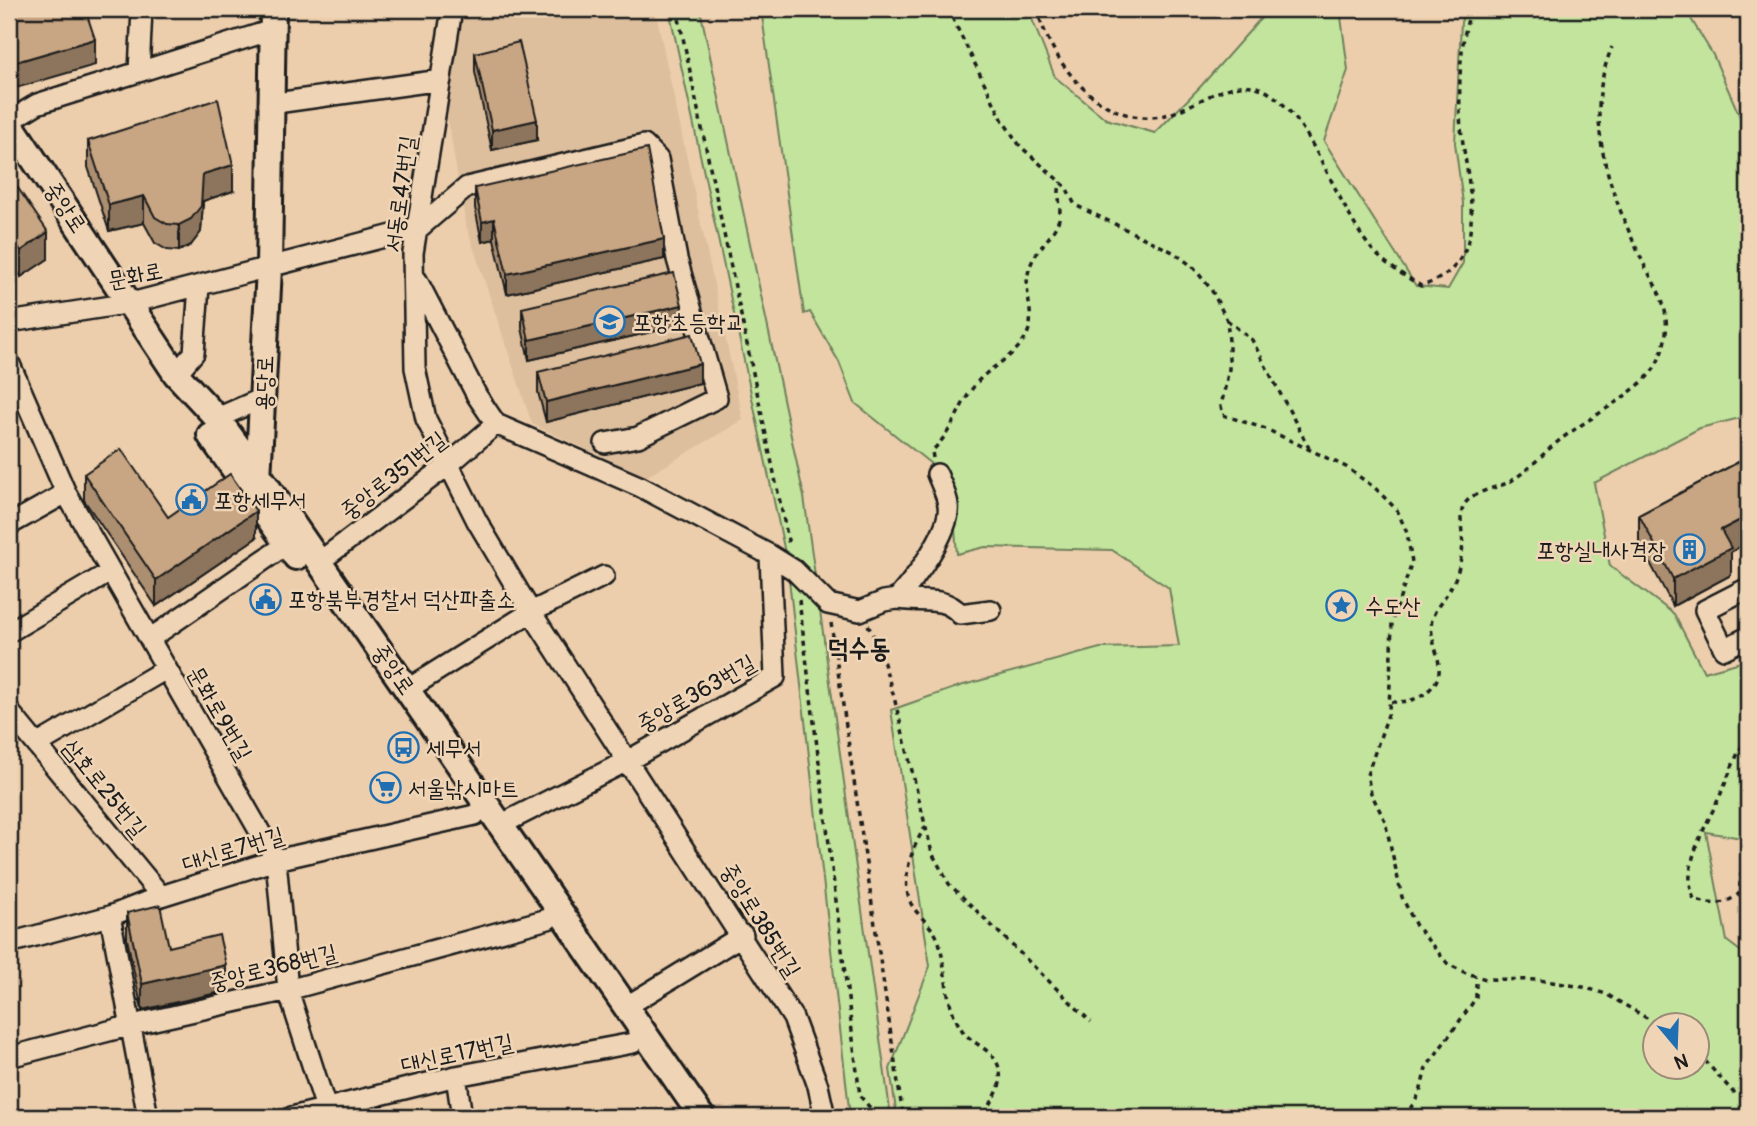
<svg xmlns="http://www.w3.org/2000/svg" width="1757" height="1126" viewBox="0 0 1757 1126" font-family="Pangolin,'Poor Story',sans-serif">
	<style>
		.built { fill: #ddbf9d }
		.green { fill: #c2e49d; stroke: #6f805c; stroke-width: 2; fill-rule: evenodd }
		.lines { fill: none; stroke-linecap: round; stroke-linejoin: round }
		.minor-casing { stroke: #1c1c1c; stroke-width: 24 }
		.major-casing { stroke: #1c1c1c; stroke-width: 30 }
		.path { stroke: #1c1c1c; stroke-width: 3.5; stroke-dasharray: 5 5; stroke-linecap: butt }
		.minor { stroke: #efd5b6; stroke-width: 19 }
		.major { stroke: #efd5b6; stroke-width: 24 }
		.wall { fill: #ac8f71; stroke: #1c1c1c; stroke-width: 2 }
		.shaded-wall { fill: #8c745c; stroke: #1c1c1c; stroke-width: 2 }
		.building { fill: #c8a683; stroke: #1c1c1c; stroke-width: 2 }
		.labels { text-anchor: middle; stroke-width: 5; stroke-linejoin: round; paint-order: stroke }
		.street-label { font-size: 23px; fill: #1c1c1c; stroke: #efd5b6 }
		.poi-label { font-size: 23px; fill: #1c1c1c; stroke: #efd5b6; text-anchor: start }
		.quarter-label { font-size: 26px; font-weight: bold; fill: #1c1c1c; stroke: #efd5b6 }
	</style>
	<rect width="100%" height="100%" fill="#ecceac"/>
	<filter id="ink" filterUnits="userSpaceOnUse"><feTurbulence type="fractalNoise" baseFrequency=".0143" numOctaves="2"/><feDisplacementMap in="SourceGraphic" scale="14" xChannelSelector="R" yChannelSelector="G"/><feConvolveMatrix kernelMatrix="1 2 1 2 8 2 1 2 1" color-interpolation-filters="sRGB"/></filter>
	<g filter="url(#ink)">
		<path class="built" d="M 463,9 L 655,9 L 743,420 L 646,477 L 532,424 L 466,225 L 446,109 Z"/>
		<path class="green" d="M 669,9 L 700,9 L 804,497 L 891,1117 L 850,1117 L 787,562 Z
			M 761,9 L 1028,9 L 1055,77 L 1106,119 L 1155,133 L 1201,86 L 1269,9 L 1340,9 L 1348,70 L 1324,141 L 1416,286 L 1448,289 L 1463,263 L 1463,203 L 1455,143 L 1461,22 L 1466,9 L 1685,9 L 1713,55 L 1748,135 L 1748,416 L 1700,428 L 1594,483 L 1610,566 L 1674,614 L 1704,672 L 1748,660 L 1748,839 L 1706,832 L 1727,941 L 1748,957 L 1748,1117 L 897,1117 L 890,1069 L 930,966 L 891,710 L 960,686 L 1100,648 L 1179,646 L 1169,588 L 1112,550 L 985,547 L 957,554 L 951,480 L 855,403 L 839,362 L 810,312 L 804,314 ZM 1656,1024 L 1698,1024 L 1698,1066 L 1656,1066 Z"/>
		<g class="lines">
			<defs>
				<path id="minor" d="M 452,9 L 413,253 L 415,368 L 426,419 L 477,521 L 531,612 L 793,1018 L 818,1086 L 825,1117
					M 139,72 L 142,9
					M 269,104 L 441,80
					M 9,121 L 37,104 L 272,30
					M 417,280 L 477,396 L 496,424 L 641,487 L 770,555 L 794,570 L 828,604 L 860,611 L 884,601 L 897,599 C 913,581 952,530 948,505 C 947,495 941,484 937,474
					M 9,322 L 131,303 L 419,228 L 467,187 L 644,145 L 658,159 L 677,259 L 717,398 L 638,437 L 605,443
					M 9,362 L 66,493 L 276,860 L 288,990 L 326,1108
					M 176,374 L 194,353 L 199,286
					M 217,418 L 263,398
					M 9,525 L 66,493
					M 319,562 L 447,466 L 496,424
					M 1748,588 L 1705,610 L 1724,649 L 1748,637
					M 897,599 C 920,603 944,595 960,614 L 991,610
					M 9,632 L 110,572
					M 151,638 L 287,544
					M 408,689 L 531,612 L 604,576
					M 9,711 L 161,896
					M 38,744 L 166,669
					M 500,825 L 629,760 L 775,677 L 770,555
					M 110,916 L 148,1117
					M 9,943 L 110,916 L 161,896 L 276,860 L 475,815
					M 627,1006 L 743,935
					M 9,1057 L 132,1025 L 288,990 L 548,919
					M 456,1076 L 462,1117
					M 292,1117 L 456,1076 L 633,1043"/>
				<path id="major" d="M 9,122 L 176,374 L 217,418 L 259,475 L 702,1117
					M 210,435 L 296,557
					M 258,479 L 269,268 L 273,9"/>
			</defs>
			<use href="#minor" class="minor-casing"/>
			<use href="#major" class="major-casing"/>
			<path class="path" d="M 677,9 L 789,545
				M 948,9 L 1003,121 L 1020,146 L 1066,187 L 1075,205 L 1173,252 L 1192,266 L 1211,289 L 1227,320 L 1229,341 L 1229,369 L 1221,406 L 1223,415 L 1266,429 L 1346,467 L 1375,488 L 1397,510 L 1407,533 L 1412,562 L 1392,622 L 1389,712 L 1367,775 L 1371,793 L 1385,821 L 1402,897 L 1416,926 L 1448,964 L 1466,973 L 1486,979 L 1539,980 L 1583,987 L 1606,994 L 1657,1024
				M 1037,9 C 1051,63 1104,133 1169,114 C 1197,106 1234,74 1264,90 C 1311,114 1335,204 1370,247 C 1384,264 1402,274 1421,286 C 1501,262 1462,174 1460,114 C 1459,78 1460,43 1471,9
				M 1227,320 L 1252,340 L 1309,448
				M 933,458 L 932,451 C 956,427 957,408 975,385 C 990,365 1018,357 1028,332 C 1035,315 1024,293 1028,274 C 1032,251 1052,240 1059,219 C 1062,206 1056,194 1061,182
				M 799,600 L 860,1096 L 878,1117
				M 831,623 L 903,1117
				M 868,625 L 879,647 L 894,697 L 932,853 L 949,884 L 1091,1022
				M 1391,702 C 1406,702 1418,701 1430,689 C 1452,668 1427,645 1432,619 C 1435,608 1445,598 1451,587 C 1457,577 1460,564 1462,552 C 1465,538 1457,518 1464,505 C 1473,490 1497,489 1511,481 C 1529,470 1543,453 1560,440 C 1584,421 1637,393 1653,370 C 1662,356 1668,336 1666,319 C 1665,296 1649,277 1640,256 C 1609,189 1582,119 1612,47
				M 1748,737 C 1736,753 1730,773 1722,791 C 1709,822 1679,865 1694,899 C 1712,906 1724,905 1739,894 L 1741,874 L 1748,867
				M 926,826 C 912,846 898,884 913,907 C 921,919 934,927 939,942 C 947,970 944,1004 962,1030 C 972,1045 994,1049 999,1068 C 1005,1090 990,1099 985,1117
				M 1698,1053 L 1733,1092 L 1743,1089 L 1748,1082
				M 1405,1117 L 1420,1093 L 1426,1068 L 1476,998 L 1476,977"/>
			<use href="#minor" class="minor"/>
			<use href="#major" class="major"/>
		</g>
		<path class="wall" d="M 475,53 L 537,140 L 492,150 L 475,72 Z
			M 88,141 L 233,191 L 203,201 L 201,232 L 191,245 L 179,251 L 167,250 L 155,243 L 144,223 L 109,231 L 88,167 Z
			M 9,175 L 48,259 L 21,277 L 9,260 Z
			M 475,188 L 664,259 L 507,294 L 494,239 L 482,242 L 475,208 Z
			M 522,308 L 682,325 L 529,360 L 522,328 Z
			M 538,372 L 700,383 L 546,422 L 538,392 Z
			M 1748,457 L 1748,542 L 1731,552 L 1731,575 L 1673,606 L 1639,542 L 1639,515 Z
			M 84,474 L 168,517 L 256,538 L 156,606 L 84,500 Z
			M 127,913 L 169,947 L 226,991 L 142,1010 L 127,939 Z"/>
		<path class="shaded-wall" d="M 95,39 L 95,65 L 9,90 L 9,64 Z
			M 537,120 L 537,140 L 492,150 L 492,130 Z
			M 233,165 L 233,191 L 203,201 L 201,232 L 191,245 L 179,251 L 179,225 L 203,174 Z
			M 144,196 L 144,223 L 109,231 L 109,205 Z
			M 494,219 L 494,239 L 482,242 L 482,222 Z
			M 48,232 L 48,259 L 21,277 L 21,251 Z
			M 664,239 L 664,259 L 507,294 L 507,274 Z
			M 682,305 L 682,325 L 529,360 L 529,340 Z
			M 700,364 L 700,383 L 546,422 L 546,402 Z
			M 256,511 L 256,538 L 156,606 L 156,580 Z
			M 1748,516 L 1748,542 L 1731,552 L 1731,575 L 1673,606 L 1673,579 L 1721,530 Z
			M 226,965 L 226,991 L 142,1010 L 142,984 Z"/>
		<path class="building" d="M 9,9 L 85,9 L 95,39 L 9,64 Z
			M 519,42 L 537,120 L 492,130 L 475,53 Z
			M 218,99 L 233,165 L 203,174 L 201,206 L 191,219 L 179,225 L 167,224 L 155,217 L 144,196 L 109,205 L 88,141 Z
			M 647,149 L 664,239 L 507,274 L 494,219 L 482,222 L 475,188 Z
			M 9,175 L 48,232 L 21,251 L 9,234 Z
			M 674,273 L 682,305 L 529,340 L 522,308 Z
			M 692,334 L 700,364 L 546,402 L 538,372 Z
			M 121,449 L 168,517 L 230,474 L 256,511 L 156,580 L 84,474 Z
			M 1748,457 L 1748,516 L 1721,530 L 1731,548 L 1673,579 L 1639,515 Z
			M 160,905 L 169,947 L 219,935 L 226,965 L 142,984 L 127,913 Z"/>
	</g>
	<defs>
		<symbol id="school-ring" viewBox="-11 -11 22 22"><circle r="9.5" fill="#efd5b6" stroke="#1f6fb2" stroke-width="1.5"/><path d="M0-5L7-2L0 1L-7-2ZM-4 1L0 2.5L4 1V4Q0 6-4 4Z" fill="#1f6fb2"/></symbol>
		<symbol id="civic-ring" viewBox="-11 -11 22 22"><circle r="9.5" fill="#efd5b6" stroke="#1f6fb2" stroke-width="1.5"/><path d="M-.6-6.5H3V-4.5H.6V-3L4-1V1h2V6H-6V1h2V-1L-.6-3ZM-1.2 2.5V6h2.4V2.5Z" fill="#1f6fb2"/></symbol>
		<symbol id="building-ring" viewBox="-11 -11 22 22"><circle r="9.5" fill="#efd5b6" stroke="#1f6fb2" stroke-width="1.5"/><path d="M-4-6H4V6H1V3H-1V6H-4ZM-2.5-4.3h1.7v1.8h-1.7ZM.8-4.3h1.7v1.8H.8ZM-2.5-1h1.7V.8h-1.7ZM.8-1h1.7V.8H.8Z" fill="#1f6fb2"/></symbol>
		<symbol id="sight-ring" viewBox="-11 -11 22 22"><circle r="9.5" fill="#efd5b6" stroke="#1f6fb2" stroke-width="1.5"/><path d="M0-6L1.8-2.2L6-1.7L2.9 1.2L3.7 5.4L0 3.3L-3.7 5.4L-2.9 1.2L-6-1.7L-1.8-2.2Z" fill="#1f6fb2"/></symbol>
		<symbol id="bus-ring" viewBox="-11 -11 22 22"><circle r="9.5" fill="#efd5b6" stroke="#1f6fb2" stroke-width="1.5"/><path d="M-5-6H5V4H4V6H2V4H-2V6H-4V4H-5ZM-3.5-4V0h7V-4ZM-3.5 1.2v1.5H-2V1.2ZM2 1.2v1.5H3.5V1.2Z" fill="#1f6fb2"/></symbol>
		<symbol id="supermarket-ring" viewBox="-11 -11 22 22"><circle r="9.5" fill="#efd5b6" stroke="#1f6fb2" stroke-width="1.5"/><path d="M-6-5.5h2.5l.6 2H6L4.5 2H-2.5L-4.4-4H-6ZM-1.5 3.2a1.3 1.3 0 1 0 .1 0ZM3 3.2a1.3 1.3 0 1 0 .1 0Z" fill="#1f6fb2"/></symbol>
	</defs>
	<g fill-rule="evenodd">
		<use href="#school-ring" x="592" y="304" width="35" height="35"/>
		<use href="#civic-ring" x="174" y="482" width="35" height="35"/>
		<use href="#building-ring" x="1672" y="532" width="35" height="35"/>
		<use href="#civic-ring" x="248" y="582" width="35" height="35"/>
		<use href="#sight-ring" x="1324" y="588" width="35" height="35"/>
		<use href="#bus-ring" x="386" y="730" width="35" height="35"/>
		<use href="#supermarket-ring" x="368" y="770" width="35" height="35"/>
	</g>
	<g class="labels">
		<g class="street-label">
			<text transform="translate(400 194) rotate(-82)" y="8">서동로47번길</text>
			<text transform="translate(66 207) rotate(56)" y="8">중앙로</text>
			<text transform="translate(135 275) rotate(-11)" y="8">문화로</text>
			<text transform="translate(264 383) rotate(-88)" y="8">용당로</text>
			<text transform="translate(393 475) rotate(-38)" y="8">중앙로351번길</text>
			<text transform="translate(394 669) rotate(55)" y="8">중앙로</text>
			<text transform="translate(696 693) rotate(-30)" y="8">중앙로363번길</text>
			<text transform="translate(220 713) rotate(60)" y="8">문화로9번길</text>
			<text transform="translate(105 788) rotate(51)" y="8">삼호로25번길</text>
			<text transform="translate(233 849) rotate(-17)" y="8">대신로7번길</text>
			<text transform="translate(761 920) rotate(58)" y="8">중앙로385번길</text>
			<text transform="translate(273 967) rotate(-14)" y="8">중앙로368번길</text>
			<text transform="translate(457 1053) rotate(-12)" y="8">대신로17번길</text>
		</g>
		<g class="poi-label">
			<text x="633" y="330">포항초등학교</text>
			<text x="214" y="508">포항세무서</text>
			<text x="1666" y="558" text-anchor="end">포항실내사격장</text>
			<text x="288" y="607">포항북부경찰서 덕산파출소</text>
			<text x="1365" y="614">수도산</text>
			<text x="426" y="756">세무서</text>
			<text x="408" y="796">서울낚시마트</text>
		</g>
		<g class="quarter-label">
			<text x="859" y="657">덕수동</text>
		</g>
	</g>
	<rect width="1757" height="1126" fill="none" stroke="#efd5b6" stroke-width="35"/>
	<rect x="18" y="18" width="1722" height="1091" fill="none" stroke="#1c1c1c" stroke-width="2.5" filter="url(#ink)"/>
	<g transform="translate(1676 1046) rotate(161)"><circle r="33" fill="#efd5b6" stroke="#9b8b78" stroke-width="2"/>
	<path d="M0-5L12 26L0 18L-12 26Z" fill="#1f6fb2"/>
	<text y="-10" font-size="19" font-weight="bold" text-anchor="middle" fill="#1c1c1c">N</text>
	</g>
</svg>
